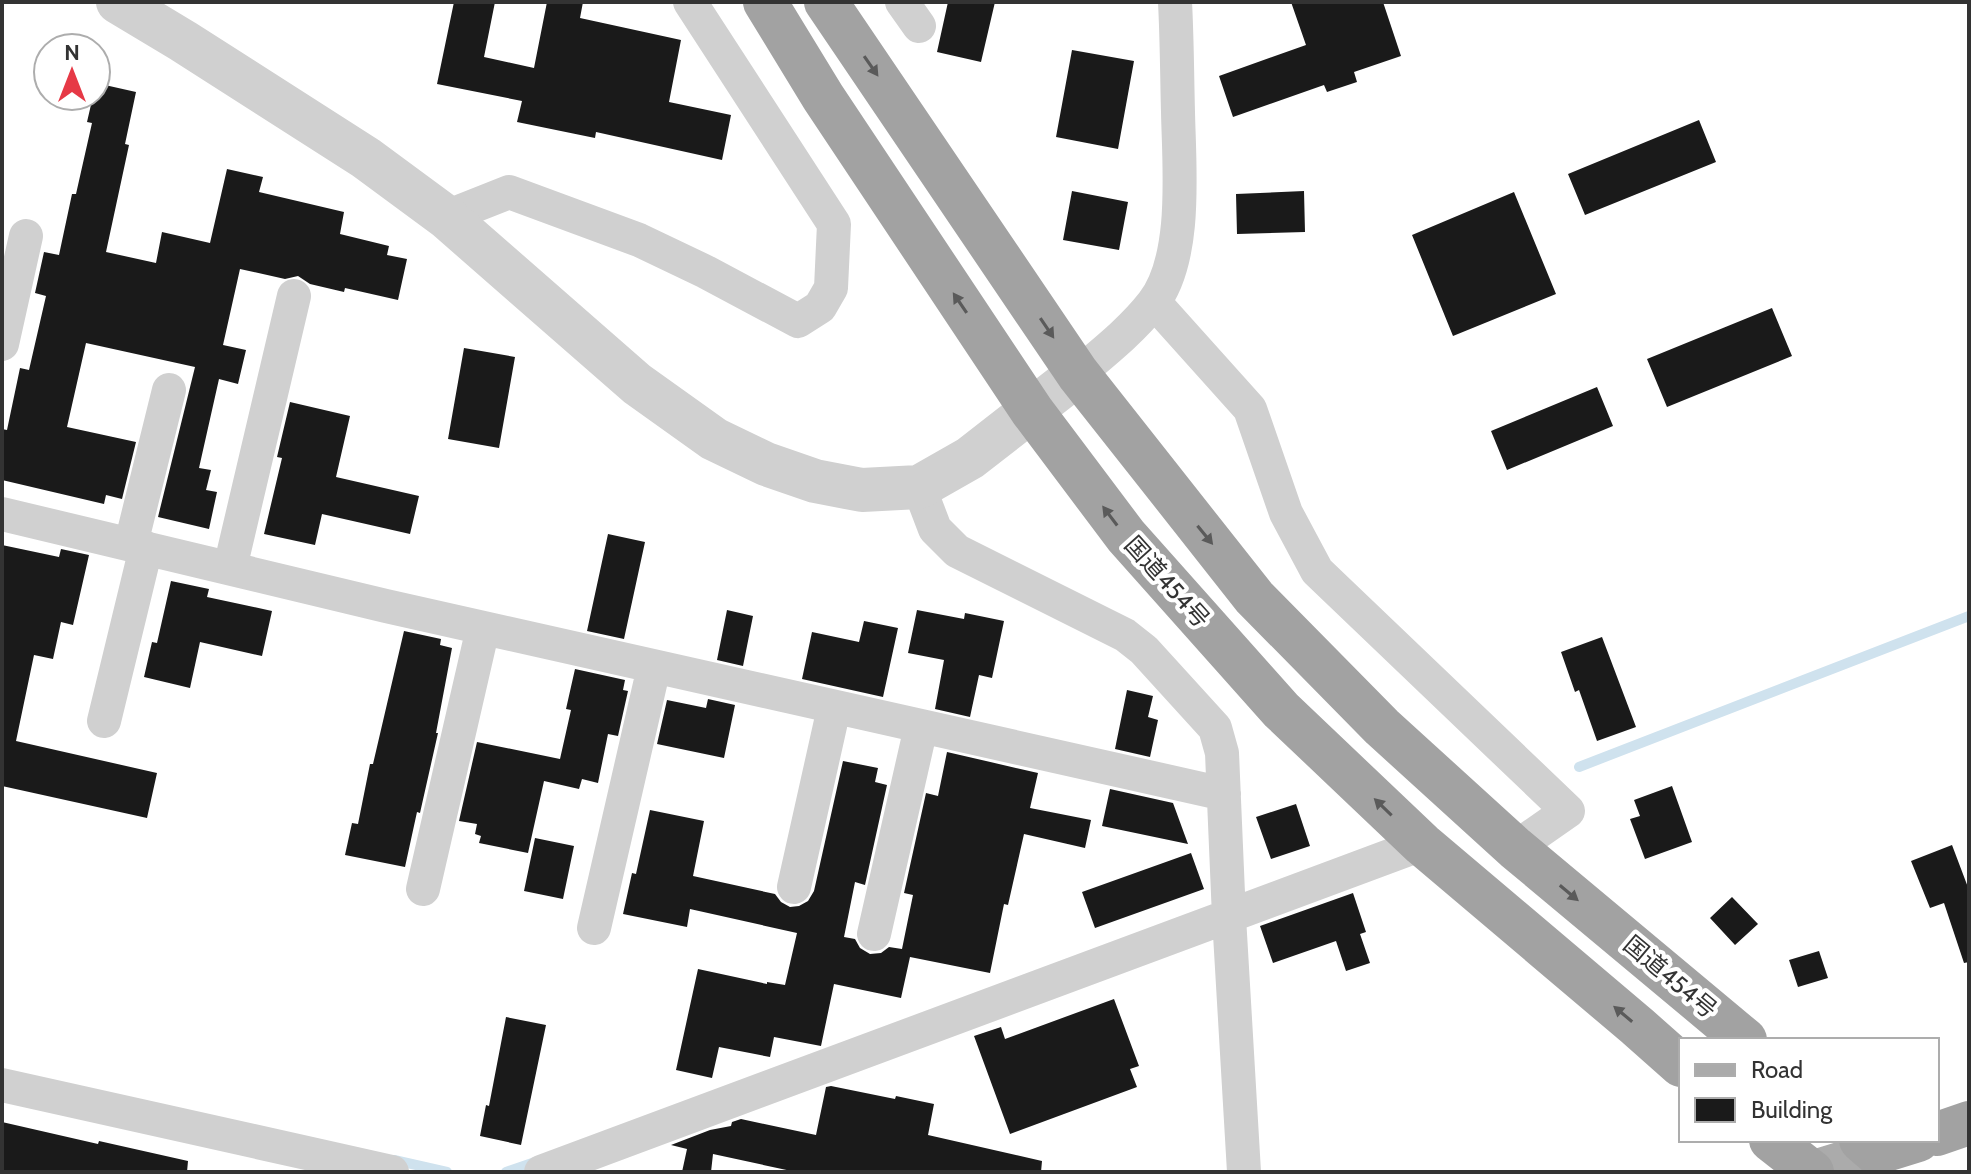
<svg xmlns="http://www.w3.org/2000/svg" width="1971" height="1174" viewBox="0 0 1971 1174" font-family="Cabin,'Noto Sans JP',sans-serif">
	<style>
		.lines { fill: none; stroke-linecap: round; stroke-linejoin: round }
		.stream { stroke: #cfe2ee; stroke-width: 10 }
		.building { fill: #1a1a1a }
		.minor { stroke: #d0d0d0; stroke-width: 34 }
		.tertiary { stroke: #d0d0d0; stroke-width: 44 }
		.primary { stroke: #ababab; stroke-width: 44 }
		.trunk { stroke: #a2a2a2; stroke-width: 44 }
		.oneway { fill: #5a5a5a }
		.labels { text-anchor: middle; stroke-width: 8; stroke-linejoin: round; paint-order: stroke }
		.street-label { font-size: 24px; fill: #333; stroke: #fff }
	</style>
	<rect width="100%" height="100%" fill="#fff"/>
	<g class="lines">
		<path class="stream" d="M 1579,767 L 1969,616
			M 394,1160 L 447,1172
			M 506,1172 L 538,1161"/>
	</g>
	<path class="building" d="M 454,2 L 495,2 L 484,57 L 534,68 L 547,2 L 583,2 L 580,18 L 681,40 L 669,102 L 731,115 L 722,160 L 596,132 L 595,138 L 517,122 L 522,101 L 437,84 Z
		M 948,2 L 995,2 L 981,62 L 937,52 Z
		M 1291,2 L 1383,2 L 1401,56 L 1354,72 L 1357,82 L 1327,92 L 1324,85 L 1233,117 L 1219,76 L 1306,45 Z
		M 1072,50 L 1134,61 L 1118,149 L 1056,137 Z
		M 96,83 L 136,92 L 125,144 L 129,145 L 106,252 L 156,263 L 162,232 L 210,243 L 227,169 L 263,177 L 259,192 L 344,212 L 340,234 L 389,246 L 387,255 L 407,259 L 398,300 L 345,288 L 344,292 L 310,284 L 298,276 L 285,279 L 240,269 L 223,345 L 246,350 L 238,384 L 219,379 L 199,468 L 211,470 L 206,490 L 217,492 L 209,529 L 158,517 L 195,367 L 86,343 L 67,427 L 136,442 L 122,499 L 106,495 L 104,504 L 2,480 L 2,429 L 7,430 L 20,368 L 29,370 L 46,296 L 35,293 L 44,252 L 59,255 L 72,194 L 76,194 L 92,123 L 87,122 L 93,96 L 96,96 Z
		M 1699,120 L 1716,162 L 1585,215 L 1568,174 Z
		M 1072,191 L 1128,202 L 1119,250 L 1063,240 Z
		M 1304,191 L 1305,232 L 1237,234 L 1236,194 Z
		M 1514,192 L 1556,294 L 1453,336 L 1412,235 Z
		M 1772,308 L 1792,356 L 1667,407 L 1647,359 Z
		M 464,348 L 515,357 L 499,448 L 448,439 Z
		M 1597,387 L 1613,426 L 1507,470 L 1491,431 Z
		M 290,402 L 350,416 L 336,477 L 419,496 L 410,534 L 322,514 L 315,545 L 264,534 L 282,458 L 277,457 Z
		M 608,534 L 645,542 L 624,639 L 587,631 Z
		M 2,545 L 59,557 L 61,549 L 89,555 L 73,625 L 61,622 L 53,659 L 34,655 L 16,741 L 157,773 L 147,818 L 2,786 Z
		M 171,581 L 209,589 L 207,597 L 272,611 L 262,656 L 200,642 L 190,688 L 144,677 L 152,642 L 157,643 Z
		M 727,610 L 753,616 L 743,666 L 717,660 Z
		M 917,610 L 964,619 L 965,613 L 1004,621 L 992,678 L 979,675 L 970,717 L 935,709 L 944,660 L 908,653 Z
		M 864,621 L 898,628 L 883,697 L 802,679 L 812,632 L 859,642 Z
		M 404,631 L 441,639 L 440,645 L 452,648 L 436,733 L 438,733 L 420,813 L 417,812 L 405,867 L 345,855 L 352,823 L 358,824 L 370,764 L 373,764 Z
		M 1602,637 L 1636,727 L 1597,741 L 1579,690 L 1575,692 L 1561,652 Z
		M 575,669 L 625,680 L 623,690 L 628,691 L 618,736 L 608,734 L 598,783 L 582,779 L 579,789 L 544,781 L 528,853 L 479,843 L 481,836 L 475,834 L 477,824 L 459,821 L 477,742 L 560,759 L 571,710 L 566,709 Z
		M 1127,690 L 1153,696 L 1148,717 L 1158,720 L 1150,757 L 1115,749 Z
		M 708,699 L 735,705 L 724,758 L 657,744 L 667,700 L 706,708 Z
		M 947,752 L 1038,773 L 1030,808 L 1091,820 L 1085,848 L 1024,834 L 1008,905 L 1004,904 L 990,973 L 910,957 L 901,998 L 834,984 L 821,1046 L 774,1037 L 770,1057 L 719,1047 L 712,1078 L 676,1070 L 698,969 L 767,984 L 767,982 L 785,985 L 797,933 L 690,909 L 687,927 L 623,914 L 632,873 L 636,874 L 650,810 L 704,821 L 693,876 L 775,894 L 781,902 L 790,907 L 799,906 L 808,901 L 814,891 L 843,761 L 878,768 L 875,782 L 887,785 L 865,885 L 855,882 L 844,937 L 855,939 L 860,948 L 870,954 L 881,953 L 889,947 L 902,949 L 913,895 L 904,893 L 926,793 L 938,796 Z
		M 1672,786 L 1692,842 L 1645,859 L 1630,819 L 1640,816 L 1634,800 Z
		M 1110,789 L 1173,803 L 1188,844 L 1102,826 Z
		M 1296,804 L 1310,846 L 1271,859 L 1256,817 Z
		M 535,838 L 574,846 L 563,899 L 524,891 Z
		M 1952,845 L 1969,890 L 1969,962 L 1964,963 L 1944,903 L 1930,908 L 1911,861 Z
		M 1191,853 L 1204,889 L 1095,928 L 1082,892 Z
		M 1353,893 L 1366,932 L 1360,934 L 1370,963 L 1346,971 L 1336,941 L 1273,963 L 1260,926 Z
		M 1732,897 L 1758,924 L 1735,945 L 1710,918 Z
		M 1819,951 L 1828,978 L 1798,987 L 1789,960 Z
		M 1114,999 L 1139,1066 L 1130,1069 L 1137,1087 L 1010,1134 L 974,1036 L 1001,1027 L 1005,1039 Z
		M 506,1017 L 546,1025 L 521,1145 L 480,1136 L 486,1105 L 489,1106 Z
		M 831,1086 L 895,1099 L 896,1096 L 934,1104 L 928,1135 L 1042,1161 L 1041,1172 L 796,1172 L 713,1154 L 711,1172 L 682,1172 L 687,1149 L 671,1145 L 710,1130 L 731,1126 L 732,1122 L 741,1119 L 816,1135 L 826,1087 Z
		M 2,1122 L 98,1144 L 99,1141 L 188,1161 L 187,1172 L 2,1172 Z"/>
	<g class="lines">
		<path class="minor" d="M 902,2 L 919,26
			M 446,217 L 509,192 L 639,240 L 706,272 L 798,321 L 820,307 L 831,288 L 834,224 L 690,2
			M 1154,302 L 1250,409 L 1286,513 L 1317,571 L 1568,811 L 1515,848
			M 2,344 L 26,236
			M 1078,374 C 1104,352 1132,330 1153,303 C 1188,258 1179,166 1178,112 C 1177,75 1177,39 1175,2
			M 919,487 L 935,529 L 957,551 L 1125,635 L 1144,650 L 1215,728 L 1222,753 L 1229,917 L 1244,1172
			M 2,514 L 386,606 L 1224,794
			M 131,544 L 169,390
			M 230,568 L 294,296
			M 104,721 L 146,548
			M 794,887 L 834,708
			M 423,889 L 483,628
			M 594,928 L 654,667
			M 874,934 L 921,727
			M 2,1085 L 392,1172
			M 541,1172 L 1422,844"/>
		<path class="tertiary" d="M 118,2 L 183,41 L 366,158 L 446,217 L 637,384 L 714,439 L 766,464 L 815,481 L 862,490 L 919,487 L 970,458 L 1078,374"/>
		<path class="primary" d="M 1814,1172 L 1876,1153"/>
		<path class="trunk" d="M 765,2 L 823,97 L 1032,411 L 1126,536 L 1281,710 L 1422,844 L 1637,1026 L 1681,1065
			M 826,2 L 1078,374 L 1254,597 L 1382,727 L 1515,848 L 1745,1040
			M 1937,1134 L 1969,1123
			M 1771,1140 L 1812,1172
			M 1861,1140 L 1876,1153 L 1918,1140"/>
	</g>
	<defs><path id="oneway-solid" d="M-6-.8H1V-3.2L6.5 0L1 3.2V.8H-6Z" transform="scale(2)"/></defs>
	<g class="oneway">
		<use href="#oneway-solid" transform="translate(871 66) rotate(55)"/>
		<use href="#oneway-solid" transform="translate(960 303) rotate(-124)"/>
		<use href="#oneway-solid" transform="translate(1047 328) rotate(56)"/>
		<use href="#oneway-solid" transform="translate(1110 516) rotate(-127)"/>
		<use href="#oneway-solid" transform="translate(1205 535) rotate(51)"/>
		<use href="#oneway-solid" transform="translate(1383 807) rotate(-136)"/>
		<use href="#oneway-solid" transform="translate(1569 893) rotate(40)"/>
		<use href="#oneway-solid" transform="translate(1623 1014) rotate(-140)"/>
	</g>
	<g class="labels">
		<g class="street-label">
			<text transform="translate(1167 582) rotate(48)" y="8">国道454号</text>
			<text transform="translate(1670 977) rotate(40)" y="8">国道454号</text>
		</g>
	</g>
	<rect width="1971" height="1174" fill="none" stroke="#333333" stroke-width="8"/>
	<rect x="1679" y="1038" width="260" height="104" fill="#ffffff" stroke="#adadad" stroke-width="2"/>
	<rect x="1695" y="1064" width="40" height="12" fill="#ababab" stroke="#adadad" stroke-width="2"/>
	<text x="1751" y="1078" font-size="24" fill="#333333">Road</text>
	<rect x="1695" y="1098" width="40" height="24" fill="#1a1a1a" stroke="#adadad" stroke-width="2"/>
	<text x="1751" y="1118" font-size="24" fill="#333333">Building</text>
	<g transform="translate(72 72)"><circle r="38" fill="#ffffff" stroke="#adadad" stroke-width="2"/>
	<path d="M0-6L14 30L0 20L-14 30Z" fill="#e63946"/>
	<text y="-12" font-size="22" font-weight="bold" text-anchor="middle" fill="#333333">N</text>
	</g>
</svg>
